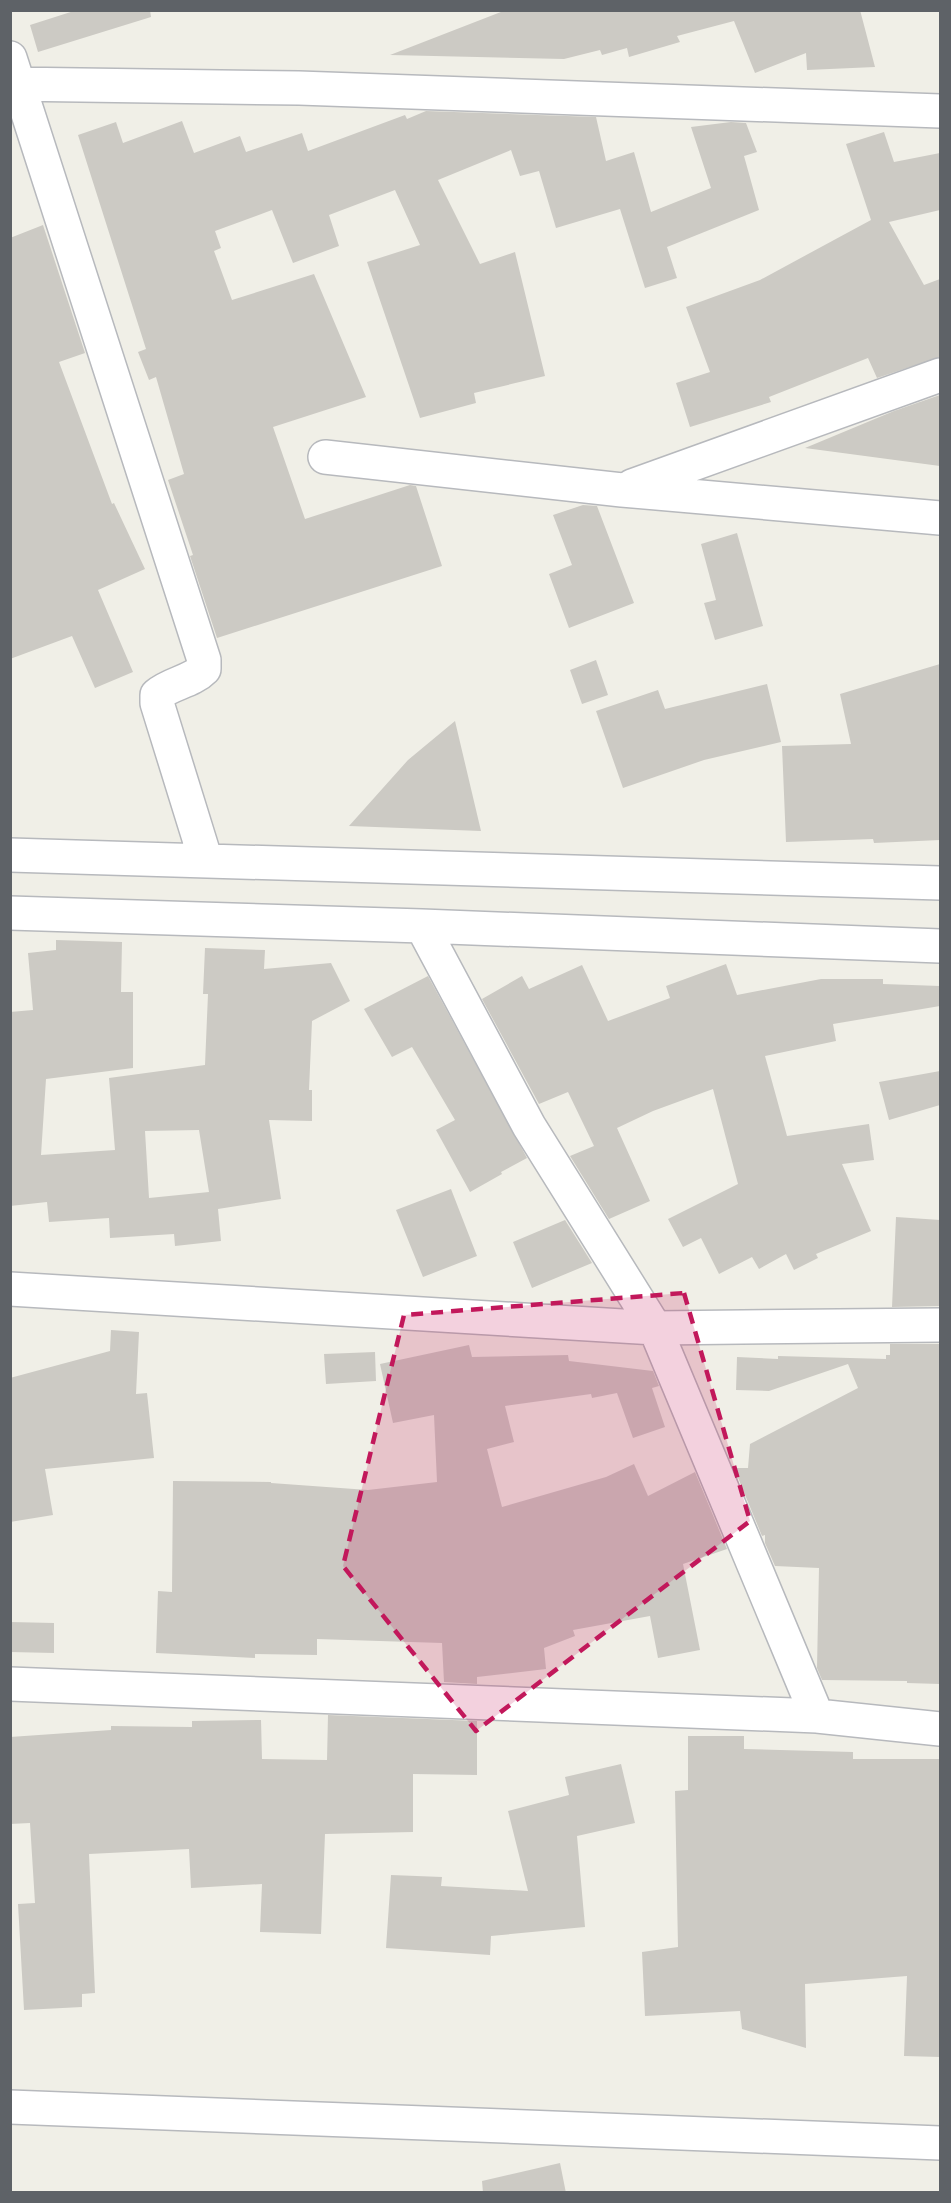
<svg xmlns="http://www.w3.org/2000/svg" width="951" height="2203" viewBox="0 0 951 2203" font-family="Overpass,sans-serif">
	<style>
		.building { fill: #cccac4; fill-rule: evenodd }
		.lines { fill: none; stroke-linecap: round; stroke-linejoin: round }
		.minor-casing { stroke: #b7b9bd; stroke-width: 36 }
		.minor { stroke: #fff; stroke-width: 33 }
		.marked { fill: #c2185b; fill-opacity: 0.2; stroke: #c2185b; stroke-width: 4.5; stroke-dasharray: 12 8; stroke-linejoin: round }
	</style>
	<rect width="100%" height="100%" fill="#f0efe7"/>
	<path class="building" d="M 77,10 L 150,10 L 151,17 L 38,52 L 30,25 Z
		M 506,10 L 860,10 L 875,67 L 807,70 L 806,53 L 755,73 L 734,21 L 677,36 L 680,42 L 629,57 L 627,48 L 602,55 L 600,50 L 564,59 L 390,55 Z
		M 426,111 L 596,117 L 606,161 L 634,152 L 651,212 L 711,188 L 691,127 L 731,122 L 746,123 L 757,152 L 744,156 L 759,210 L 667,247 L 677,278 L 645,288 L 620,209 L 556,228 L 539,171 L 520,176 L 511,150 L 438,180 L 480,264 L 515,252 L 545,376 L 474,393 L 476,403 L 420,418 L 367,262 L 420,245 L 395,190 L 329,215 L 339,246 L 293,263 L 272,210 L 215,231 L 221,248 L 214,251 L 232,300 L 314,274 L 366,397 L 273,427 L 305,519 L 410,485 L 416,486 L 442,566 L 217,638 L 190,556 L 193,555 L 168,480 L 184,474 L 156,377 L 149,380 L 138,352 L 146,349 L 78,135 L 116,122 L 123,143 L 182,121 L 194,153 L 240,136 L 246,152 L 302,133 L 308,151 L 405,115 L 407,119 Z
		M 884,132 L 894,162 L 940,153 L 940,210 L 889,222 L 924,285 L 940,279 L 940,357 L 877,378 L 868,358 L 769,397 L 771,402 L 690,427 L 676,383 L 710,372 L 686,307 L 760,280 L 871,220 L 846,144 Z
		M 43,225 L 85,353 L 59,362 L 112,504 L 114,503 L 145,569 L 98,590 L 133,672 L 95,688 L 72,636 L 10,659 L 10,238 Z
		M 940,395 L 940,466 L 805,448 L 894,411 Z
		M 583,505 L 597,506 L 634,603 L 569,628 L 549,574 L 572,565 L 553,515 Z
		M 737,533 L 763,626 L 715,640 L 704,603 L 716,600 L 701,544 Z
		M 596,660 L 608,695 L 582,704 L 570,670 Z
		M 940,664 L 940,840 L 874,843 L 873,839 L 786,842 L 782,746 L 851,744 L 840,694 Z
		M 767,684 L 781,742 L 704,760 L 623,788 L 596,711 L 658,690 L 665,709 Z
		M 455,721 L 481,831 L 349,826 L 408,760 Z
		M 56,940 L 122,942 L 121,992 L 133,992 L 133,1068 L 46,1079 L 41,1155 L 115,1150 L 109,1078 L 205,1065 L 208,994 L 203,994 L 205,948 L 265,950 L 264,969 L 331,963 L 350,1001 L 312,1021 L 309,1090 L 312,1090 L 312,1121 L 269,1120 L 281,1199 L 218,1209 L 221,1241 L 175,1246 L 174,1234 L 110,1238 L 109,1218 L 49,1222 L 47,1202 L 10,1206 L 10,1012 L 33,1010 L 28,953 L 56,950 ZM 199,1130 L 209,1192 L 149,1198 L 145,1131 Z
		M 726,964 L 737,995 L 821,979 L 883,979 L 883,984 L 940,986 L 940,1006 L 833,1024 L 836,1041 L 765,1056 L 787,1136 L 869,1124 L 874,1160 L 842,1164 L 871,1231 L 816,1254 L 818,1258 L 794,1270 L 786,1254 L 759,1269 L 752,1257 L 719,1274 L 701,1238 L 683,1247 L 668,1219 L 738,1184 L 713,1089 L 653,1111 L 617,1128 L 650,1201 L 609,1219 L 570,1156 L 594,1146 L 568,1092 L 539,1104 L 482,999 L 522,976 L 529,989 L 582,965 L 608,1021 L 670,998 L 666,986 Z
		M 428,976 L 527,1158 L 501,1172 L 502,1174 L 470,1192 L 436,1130 L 455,1120 L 412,1047 L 392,1057 L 364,1009 Z
		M 940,1071 L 940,1105 L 889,1120 L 879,1082 Z
		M 451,1189 L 477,1256 L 423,1277 L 396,1210 Z
		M 896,1217 L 940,1220 L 940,1306 L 892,1307 Z
		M 565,1220 L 592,1263 L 532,1288 L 513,1242 Z
		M 111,1330 L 139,1332 L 136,1394 L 147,1393 L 154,1458 L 45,1469 L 53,1515 L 10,1522 L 10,1378 L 110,1351 Z
		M 890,1344 L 940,1344 L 940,1684 L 907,1683 L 907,1681 L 822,1680 L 817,1668 L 819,1568 L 775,1566 L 765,1543 L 765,1535 L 762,1536 L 734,1468 L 748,1468 L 750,1444 L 858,1388 L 848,1364 L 769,1391 L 736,1390 L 737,1357 L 778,1359 L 778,1356 L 886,1359 L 886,1355 L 890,1355 Z
		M 469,1345 L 472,1357 L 568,1355 L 569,1361 L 653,1371 L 659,1386 L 652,1388 L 665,1427 L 633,1438 L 617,1393 L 592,1398 L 591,1394 L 505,1406 L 514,1442 L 487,1449 L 502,1507 L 606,1477 L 634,1464 L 648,1496 L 695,1472 L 727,1549 L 683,1564 L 700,1650 L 658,1658 L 650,1616 L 573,1630 L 575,1636 L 544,1648 L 546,1669 L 477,1677 L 477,1684 L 444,1682 L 442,1643 L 317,1639 L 317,1655 L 255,1654 L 255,1658 L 156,1653 L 158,1591 L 172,1592 L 173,1481 L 271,1482 L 271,1483 L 368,1490 L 437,1482 L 434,1415 L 393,1423 L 380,1364 Z
		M 375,1352 L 376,1381 L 326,1384 L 324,1354 Z
		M 10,1622 L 54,1623 L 54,1653 L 10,1652 Z
		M 328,1715 L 477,1721 L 477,1775 L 413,1774 L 413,1832 L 325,1834 L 321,1934 L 260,1932 L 262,1884 L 191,1888 L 189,1849 L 89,1854 L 95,1993 L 82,1994 L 82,2007 L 24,2010 L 18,1904 L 35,1903 L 30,1823 L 10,1824 L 10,1737 L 111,1730 L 111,1726 L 192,1727 L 192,1721 L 261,1720 L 262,1759 L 327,1760 Z
		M 688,1736 L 744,1736 L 744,1749 L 853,1752 L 853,1759 L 940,1759 L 940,2057 L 904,2056 L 907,1976 L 805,1984 L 806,2048 L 742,2029 L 740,2011 L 645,2016 L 642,1952 L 678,1947 L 675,1791 L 688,1790 Z
		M 621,1764 L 635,1823 L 577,1836 L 585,1927 L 491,1936 L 490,1955 L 386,1948 L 391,1875 L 442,1877 L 441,1886 L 528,1891 L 508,1811 L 569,1795 L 565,1777 Z
		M 560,2163 L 566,2193 L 483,2193 L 482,2181 Z"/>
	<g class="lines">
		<defs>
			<path id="minor" d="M 10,58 L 204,660 L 204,669 C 191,682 171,683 157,695 L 157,703 L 206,861
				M 10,84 L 299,88 L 940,111
				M 325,457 L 622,490 L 940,518
				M 632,486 L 940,375
				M 10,855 L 940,883
				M 10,913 L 422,926 L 940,946
				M 422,926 L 529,1126 L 655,1328 L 817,1716
				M 10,1289 L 655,1328 L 940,1325
				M 10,1684 L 817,1716 L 940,1729
				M 10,2107 L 940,2143"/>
		</defs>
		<use href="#minor" class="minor-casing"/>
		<use href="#minor" class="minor"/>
	</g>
	<path class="marked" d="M 684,1293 L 750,1521 L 476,1731 L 343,1566 L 404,1315 Z"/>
	<rect width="951" height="2203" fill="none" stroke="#5e6267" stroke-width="24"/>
</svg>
